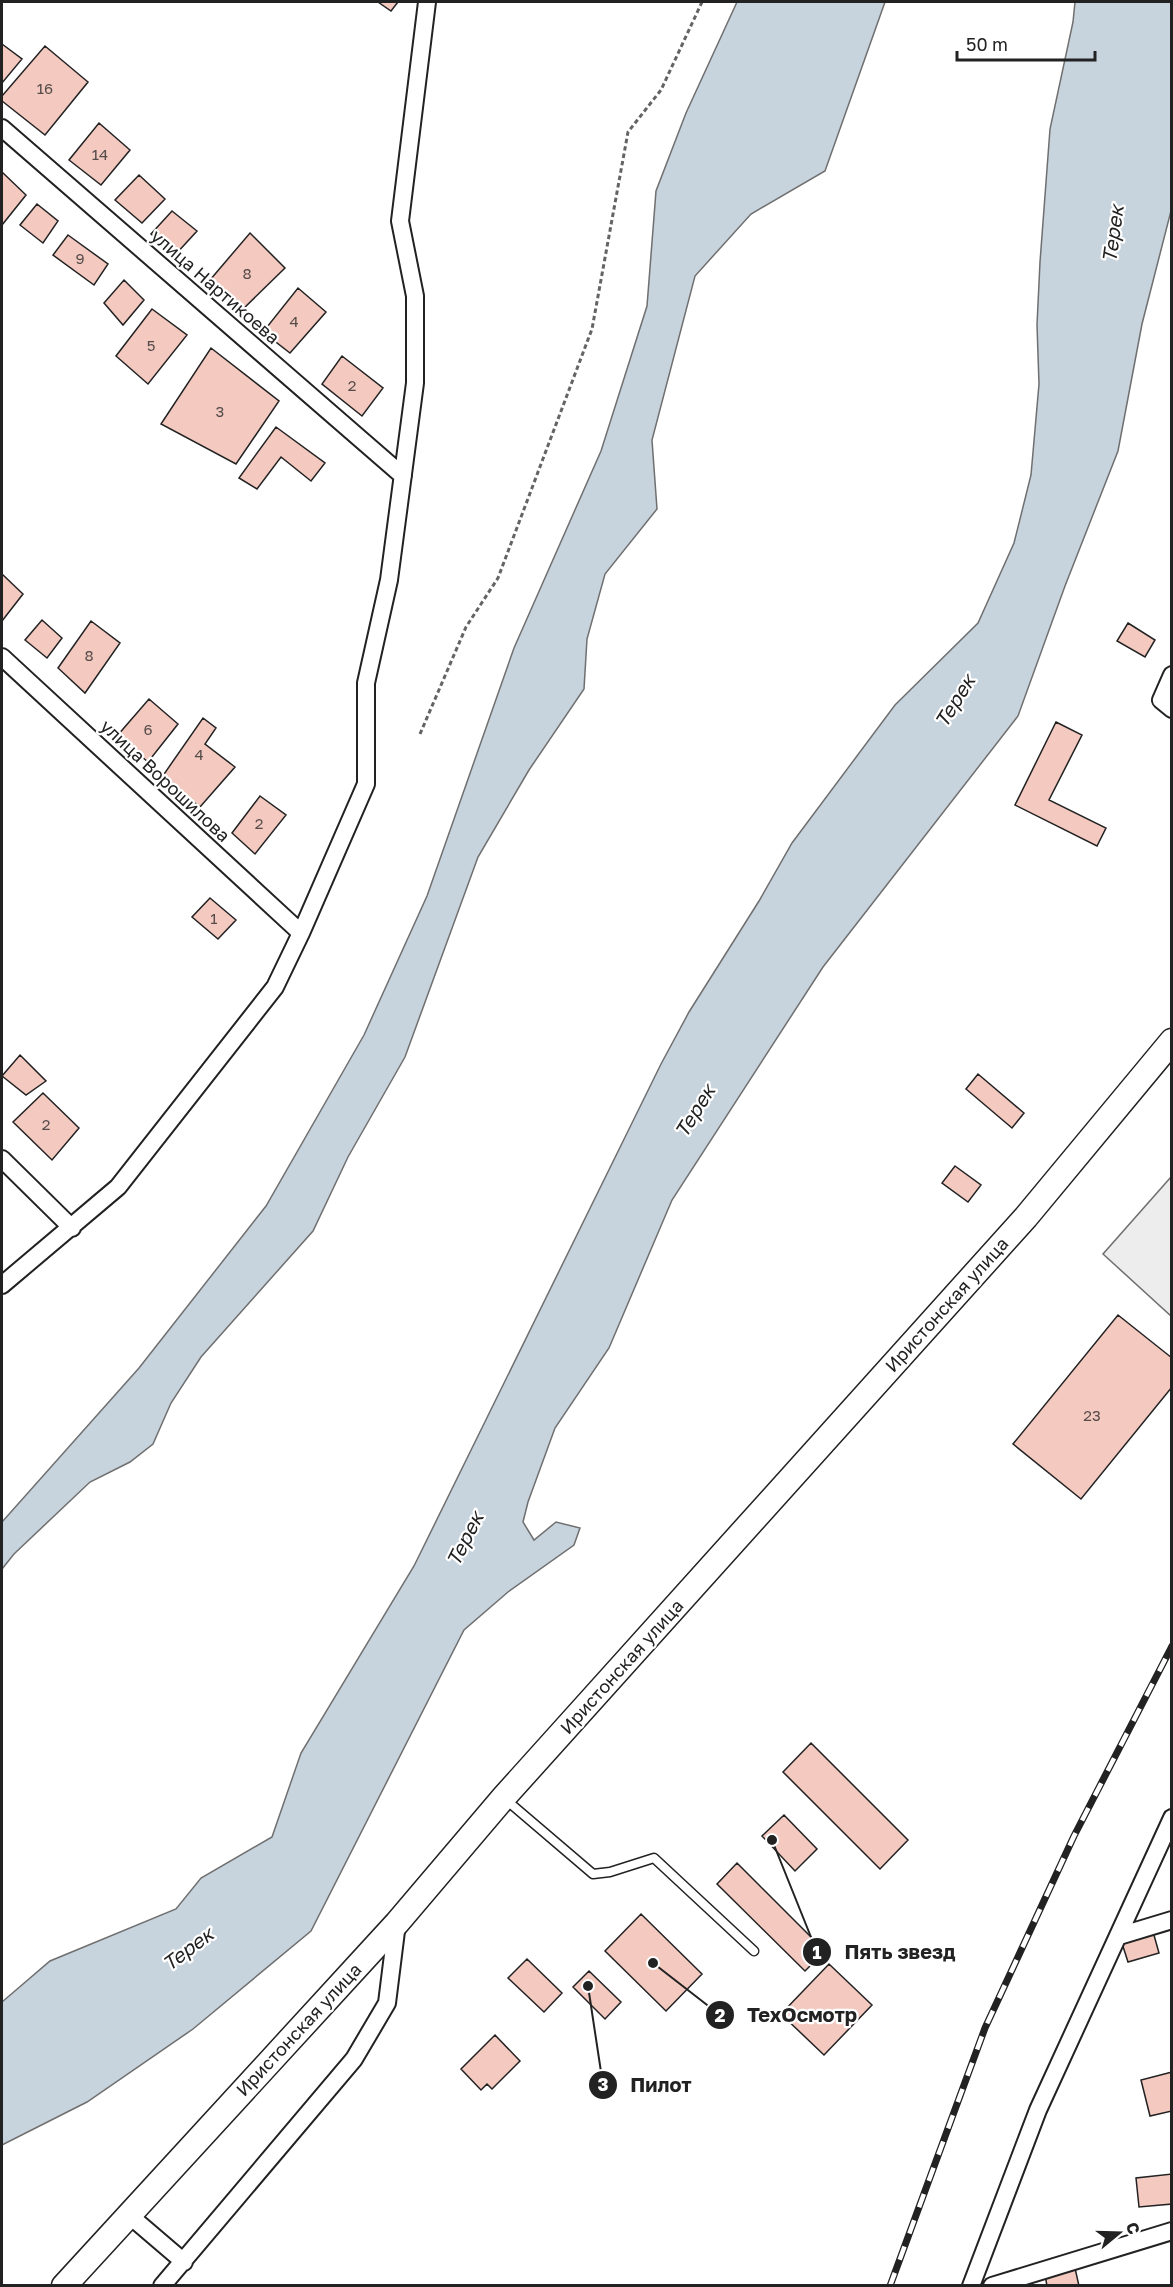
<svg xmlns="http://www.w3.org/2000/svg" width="1173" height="2287" viewBox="0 0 1173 2287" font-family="'Golos Text',sans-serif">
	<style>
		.parking { fill: #ededed; stroke: #6f6f6f; stroke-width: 1.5 }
		.water { fill: #c7d3dd; stroke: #6f6f6f; stroke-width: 1.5 }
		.building { fill: #f3c9c0; stroke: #222; stroke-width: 1.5 }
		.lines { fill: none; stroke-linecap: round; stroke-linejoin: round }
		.service-casing { stroke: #222; stroke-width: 11 }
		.minor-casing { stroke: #222; stroke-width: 20 }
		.secondary-casing { stroke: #222; stroke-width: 27 }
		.path { stroke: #646464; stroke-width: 3; stroke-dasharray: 4.5 3; stroke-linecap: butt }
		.service { stroke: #fff; stroke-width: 8 }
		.minor { stroke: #fff; stroke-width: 16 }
		.secondary { stroke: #fff; stroke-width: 24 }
		.rail-casing { stroke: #222; stroke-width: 7 }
		.rail { stroke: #fff; stroke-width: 4.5; stroke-dasharray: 14; stroke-linecap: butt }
		.labels { text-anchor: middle; stroke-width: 4.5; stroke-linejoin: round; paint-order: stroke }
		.number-label { font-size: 15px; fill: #564c4a }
		.street-label { font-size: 18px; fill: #222; stroke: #fff }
		.water-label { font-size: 20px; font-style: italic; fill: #222; stroke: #fff }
		.leader { fill: none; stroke: #222; stroke-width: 2 }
		.callout-dot { fill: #222; stroke: #fff; stroke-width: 2 }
		.mark-label { font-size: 18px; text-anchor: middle; font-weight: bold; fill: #fff }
		.callout-label { font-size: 20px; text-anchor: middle; font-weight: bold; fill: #222; stroke: #fff; stroke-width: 4.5; stroke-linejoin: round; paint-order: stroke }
	</style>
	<rect width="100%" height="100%" fill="#fff"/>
	<path class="parking" d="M 1171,1177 L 1171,1316 L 1103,1254 Z"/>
	<path class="water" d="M 737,2 L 885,2 L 825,171 L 751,214 L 695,276 L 652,440 L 657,509 L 605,574 L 587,639 L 584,689 L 529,770 L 478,857 L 405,1057 L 348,1157 L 313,1231 L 201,1357 L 171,1403 L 153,1444 L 130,1462 L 90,1482 L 14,1554 L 2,1569 L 2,1522 L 139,1368 L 266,1206 L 364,1035 L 427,896 L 514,648 L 601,451 L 647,306 L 656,191 L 686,113 Z
		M 1075,2 L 1171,2 L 1171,211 L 1142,324 L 1118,451 L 1065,586 L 1018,716 L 823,967 L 672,1200 L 609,1348 L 555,1428 L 528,1502 L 523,1522 L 534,1540 L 556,1522 L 580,1528 L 574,1545 L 508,1592 L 464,1630 L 311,1931 L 193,2029 L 87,2102 L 2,2145 L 2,2002 L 50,1961 L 176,1909 L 201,1878 L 272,1837 L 301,1753 L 414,1566 L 661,1064 L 689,1012 L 759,901 L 792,843 L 895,705 L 978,623 L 1014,543 L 1031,475 L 1039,384 L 1037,325 L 1040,262 L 1050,129 L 1073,22 Z"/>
	<path class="building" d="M 378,2 L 398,2 L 391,11 Z
		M 2,44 L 22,59 L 2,83 Z
		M 45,46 L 88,82 L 45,135 L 2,101 L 2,96 Z
		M 99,123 L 130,150 L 101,185 L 69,160 Z
		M 2,172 L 26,195 L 2,225 Z
		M 139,175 L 165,199 L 142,223 L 115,200 Z
		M 37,204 L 58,221 L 43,243 L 20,225 Z
		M 172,211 L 197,231 L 175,255 L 151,234 Z
		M 250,233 L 285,268 L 241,311 L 210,280 Z
		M 68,235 L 108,264 L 94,285 L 53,255 Z
		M 124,280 L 144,300 L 123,325 L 104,303 Z
		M 298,288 L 326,312 L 290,353 L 263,332 Z
		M 152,309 L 187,335 L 148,384 L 116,356 Z
		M 211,348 L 279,401 L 236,464 L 161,424 Z
		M 342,356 L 383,388 L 362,416 L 322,384 Z
		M 276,427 L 325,463 L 311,481 L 281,457 L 257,489 L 239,478 Z
		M 2,574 L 23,594 L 2,621 Z
		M 42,620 L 62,638 L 47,658 L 25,640 Z
		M 91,621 L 120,643 L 85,693 L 58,668 Z
		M 1128,623 L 1155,640 L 1145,657 L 1117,641 Z
		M 149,699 L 178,724 L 148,762 L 117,736 Z
		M 203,718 L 216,728 L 205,744 L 235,767 L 200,807 L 162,777 Z
		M 1056,722 L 1082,735 L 1049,800 L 1106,828 L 1097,846 L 1015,805 Z
		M 260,796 L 286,815 L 255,854 L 232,833 Z
		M 210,898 L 236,920 L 218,939 L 192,917 Z
		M 20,1055 L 46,1081 L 26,1095 L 2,1076 Z
		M 978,1074 L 1024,1113 L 1012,1128 L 966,1089 Z
		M 43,1093 L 79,1128 L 52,1160 L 13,1122 Z
		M 955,1166 L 981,1185 L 968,1202 L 942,1183 Z
		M 1118,1315 L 1172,1358 L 1172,1387 L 1081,1499 L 1013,1444 Z
		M 811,1743 L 908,1840 L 880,1869 L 783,1772 Z
		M 784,1815 L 817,1849 L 795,1871 L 762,1836 Z
		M 737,1863 L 825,1951 L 805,1971 L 717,1884 Z
		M 641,1914 L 702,1974 L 666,2011 L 605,1951 Z
		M 1152,1928 L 1159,1953 L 1128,1962 L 1120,1937 Z
		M 527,1959 L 562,1993 L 544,2012 L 508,1978 Z
		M 829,1964 L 872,2005 L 824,2055 L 781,2014 Z
		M 589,1971 L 621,2002 L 605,2019 L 573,1987 Z
		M 495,2035 L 520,2061 L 492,2089 L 487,2084 L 481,2090 L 461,2069 Z
		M 1172,2072 L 1172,2111 L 1150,2116 L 1141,2080 Z
		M 1172,2174 L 1172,2204 L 1139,2207 L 1136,2178 Z
		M 1075,2268 L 1079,2286 L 1047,2286 L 1045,2275 Z"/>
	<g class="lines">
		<defs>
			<path id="service" d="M 504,1798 L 593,1874 L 610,1872 L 654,1858 L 754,1951"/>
			<path id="minor" d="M 2,128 L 403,476
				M 2,657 L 301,933
				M 1172,675 L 1161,700 L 1172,709
				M 2,1159 L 72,1228
				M 2,1285 L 118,1187 L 275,987 L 301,933 L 366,784 L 366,683 L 389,580 L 415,383 L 415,296 L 400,221 L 427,2
				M 1119,1936 L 1172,1920
				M 129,2215 L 184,2262
				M 162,2286 L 354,2059 L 387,2003 L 397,1923
				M 971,2286 L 1038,2110 L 1172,1818
				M 992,2286 L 1172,2231"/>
			<path id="secondary" d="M 64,2286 L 397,1923 L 504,1797 L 1026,1217 L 1172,1041"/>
		</defs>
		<use href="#service" class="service-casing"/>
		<use href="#minor" class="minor-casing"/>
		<use href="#secondary" class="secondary-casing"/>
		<path class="path" d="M 420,734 L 466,627 L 498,578 L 592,329 L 628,132 L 661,90 L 702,2"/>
		<use href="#service" class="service"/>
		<use href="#minor" class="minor"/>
		<use href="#secondary" class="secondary"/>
		<defs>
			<path id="rail" d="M 890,2286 L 985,2028 L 1074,1836 L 1172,1646"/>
		</defs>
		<use href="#rail" class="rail-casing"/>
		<use href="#rail" class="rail"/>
	</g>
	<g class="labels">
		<g class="number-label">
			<text x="45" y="94">16</text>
			<text x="100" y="160">14</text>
			<text x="80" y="264">9</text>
			<text x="247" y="279">8</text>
			<text x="294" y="327">4</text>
			<text x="151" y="351">5</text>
			<text x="352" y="391">2</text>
			<text x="220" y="417">3</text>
			<text x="89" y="661">8</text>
			<text x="148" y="735">6</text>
			<text x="199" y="760">4</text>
			<text x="259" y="829">2</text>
			<text x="214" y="924">1</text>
			<text x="46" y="1130">2</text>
			<text x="1092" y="1421">23</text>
		</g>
		<g class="street-label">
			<text transform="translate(215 287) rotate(41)" y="6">улица Нартикоева</text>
			<text transform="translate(165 781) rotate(43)" y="6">улица Ворошилова</text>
			<text transform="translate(947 1305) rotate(-48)" y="6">Иристонская улица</text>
			<text transform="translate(622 1667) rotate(-48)" y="6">Иристонская улица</text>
			<text transform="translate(299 2030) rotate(-47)" y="6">Иристонская улица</text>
		</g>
		<g class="water-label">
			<text transform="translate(1113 234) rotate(-82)" y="7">Терек</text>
			<text transform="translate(955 701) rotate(-58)" y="7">Терек</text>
			<text transform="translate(695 1111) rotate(-58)" y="7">Терек</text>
			<text transform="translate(465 1539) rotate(-63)" y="7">Терек</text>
			<text transform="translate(188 1949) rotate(-37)" y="7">Терек</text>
		</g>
	</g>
	<path class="leader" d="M772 1840L817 1952M653 1963L720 2015M588 1986L603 2085"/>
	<g class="callout-dot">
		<circle cx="772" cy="1840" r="6"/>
		<circle cx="653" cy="1963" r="6"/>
		<circle cx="588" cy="1986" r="6"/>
		<circle cx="817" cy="1952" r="15"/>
		<circle cx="720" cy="2015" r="15"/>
		<circle cx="603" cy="2085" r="15"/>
	</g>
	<g class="mark-label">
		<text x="817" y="1959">1</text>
		<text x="720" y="2022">2</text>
		<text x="603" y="2091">3</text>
	</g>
	<g class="callout-label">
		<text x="900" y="1959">Пять звезд</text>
		<text x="802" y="2022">ТехОсмотр</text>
		<text x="661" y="2092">Пилот</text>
	</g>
	<rect width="1173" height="2287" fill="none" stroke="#222222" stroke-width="6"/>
	<g transform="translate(1119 2233) rotate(71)" stroke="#ffffff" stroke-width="4.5" paint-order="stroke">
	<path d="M0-4.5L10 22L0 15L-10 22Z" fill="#222222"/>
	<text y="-9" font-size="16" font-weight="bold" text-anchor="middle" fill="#222222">С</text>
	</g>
	<path d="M957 51v9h138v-9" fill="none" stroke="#222222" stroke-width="3"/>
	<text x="966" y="51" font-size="18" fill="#222222" stroke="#ffffff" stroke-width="4.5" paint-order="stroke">50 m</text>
</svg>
